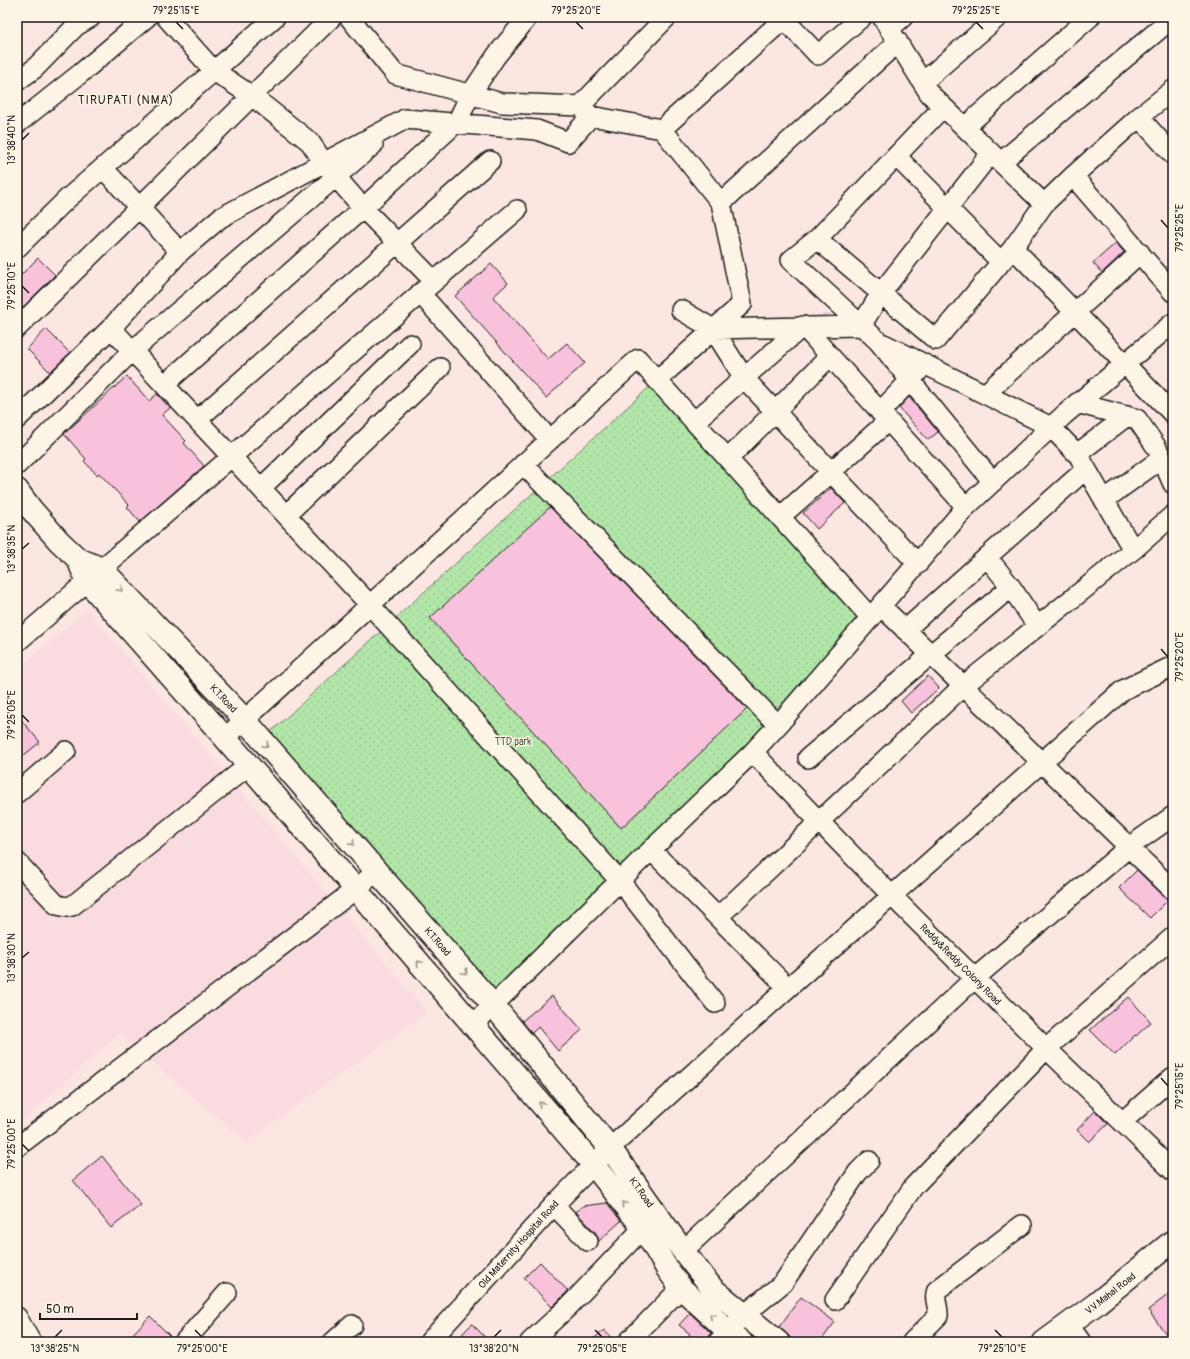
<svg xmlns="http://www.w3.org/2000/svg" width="1190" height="1359" viewBox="0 0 1190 1359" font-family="Pangolin,sans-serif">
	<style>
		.built { fill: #fadbe0 }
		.park { fill: url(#park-dots); stroke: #678162 }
		.building { fill: #f8c2dc; stroke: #1c1c1c }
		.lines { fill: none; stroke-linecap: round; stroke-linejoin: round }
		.minor-casing { stroke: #1c1c1c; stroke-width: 22 }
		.major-casing { stroke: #1c1c1c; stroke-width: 25 }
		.minor { stroke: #fcf5e5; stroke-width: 19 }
		.major { stroke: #fcf5e5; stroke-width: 22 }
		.oneway { stroke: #97938b }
		.ticks { fill: none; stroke: #1c1c1c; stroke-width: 1.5 }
		.labels { text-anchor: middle; stroke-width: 3; stroke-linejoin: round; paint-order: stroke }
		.street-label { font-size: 10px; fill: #1c1c1c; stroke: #fcf5e5 }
		.park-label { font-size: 10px; fill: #495946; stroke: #fcf5e5 }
		.quarter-label { font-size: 12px; letter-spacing: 1px; fill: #1c1c1c; stroke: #fcf5e5 }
		.neatline { fill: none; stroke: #1c1c1c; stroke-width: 1.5 }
		.ticks-label { font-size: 10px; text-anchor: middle; fill: #1c1c1c }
	</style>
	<defs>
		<pattern id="park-dots" width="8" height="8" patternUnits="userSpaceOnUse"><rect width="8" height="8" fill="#b2e6a8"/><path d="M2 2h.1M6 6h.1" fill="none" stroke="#98c590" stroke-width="1.8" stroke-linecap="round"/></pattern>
	</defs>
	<rect width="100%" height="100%" fill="#fbe6e2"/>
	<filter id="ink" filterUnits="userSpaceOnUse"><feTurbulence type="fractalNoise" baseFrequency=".025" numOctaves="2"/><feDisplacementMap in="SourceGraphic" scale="8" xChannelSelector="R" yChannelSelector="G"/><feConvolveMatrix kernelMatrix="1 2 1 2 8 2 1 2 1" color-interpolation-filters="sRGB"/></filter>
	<g filter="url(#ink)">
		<path class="built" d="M 87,610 L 427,1012 L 247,1142 L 119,1034 L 17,1125 L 17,670 Z"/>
		<path class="park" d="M 657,380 L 871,618 L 778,725 L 492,993 L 267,735 Z"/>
		<path class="building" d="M 1116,243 L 1124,252 L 1102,273 L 1093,263 Z
			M 38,258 L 55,275 L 17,313 L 17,279 Z
			M 491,264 L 508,283 L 493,297 L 548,359 L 567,343 L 585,363 L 546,398 L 455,296 Z
			M 46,329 L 70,353 L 50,372 L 27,349 Z
			M 127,376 L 149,401 L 157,394 L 170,408 L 162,415 L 186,441 L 184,443 L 204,466 L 140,522 L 127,507 L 129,505 L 99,473 L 97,475 L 84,461 L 86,459 L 64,434 Z
			M 909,397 L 938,432 L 928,440 L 899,408 Z
			M 831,488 L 845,503 L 817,529 L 803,513 Z
			M 550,507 L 747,709 L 621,828 L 430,618 Z
			M 928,676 L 939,688 L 911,713 L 901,701 Z
			M 17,715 L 40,742 L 17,761 Z
			M 1137,870 L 1168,900 L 1150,918 L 1119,888 Z
			M 552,996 L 582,1030 L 558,1051 L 538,1027 L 532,1033 L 522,1021 Z
			M 1128,997 L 1151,1022 L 1136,1036 L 1135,1035 L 1115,1055 L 1090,1030 Z
			M 1095,1111 L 1108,1124 L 1089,1142 L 1077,1130 Z
			M 102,1156 L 141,1205 L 111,1228 L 73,1180 Z
			M 607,1203 L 621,1221 L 599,1241 L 596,1233 L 576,1212 L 583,1206 Z
			M 540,1262 L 568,1291 L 552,1307 L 524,1278 Z
			M 1173,1291 L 1173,1342 L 1172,1342 L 1148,1310 Z
			M 801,1297 L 835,1322 L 820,1342 L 790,1342 L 790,1337 L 786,1333 L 779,1327 Z
			M 690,1313 L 711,1333 L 707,1339 L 707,1342 L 682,1342 L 690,1334 L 679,1325 Z
			M 150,1316 L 173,1339 L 173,1342 L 125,1342 Z
			M 472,1324 L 490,1342 L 470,1342 L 462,1334 Z
			M 604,1330 L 615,1342 L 590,1342 Z"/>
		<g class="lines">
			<defs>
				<path id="minor" d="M 332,17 L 252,96 L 310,142 L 324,163 L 363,208 L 434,281
					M 882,17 L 929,93 L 1044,204 L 1073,176 L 1173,292
					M 784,19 L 818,55 L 862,17
					M 889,29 L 903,17
					M 17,81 L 34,69 L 76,26 L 91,17
					M 923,82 L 998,17
					M 580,106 L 667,17
					M 943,107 L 817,239 L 936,340 L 1013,248
					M 591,116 L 662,129 L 721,203 L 898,42
					M 1139,117 L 1173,155
					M 17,124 L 81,73 L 147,17
					M 965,127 L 1090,17
					M 662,129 L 786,17
					M 896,156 L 1001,262
					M 1001,162 L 1168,22
					M 103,168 L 180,252
					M 1073,176 L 1139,117 L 1173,90
					M 1044,204 L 1013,248 L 1173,414
					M 817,239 L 791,260 L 878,341 L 993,482
					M 17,248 L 67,199 L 214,71 L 166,17
					M 420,293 L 550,440
					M 681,310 L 713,329 L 744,378 L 831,472 L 918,564
					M 17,328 L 252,96 L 214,71 L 275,17
					M 111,328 L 370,605 L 620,881 L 715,1003
					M 713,329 L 861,326 L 881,293 L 991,153
					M 884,344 L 1051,427 L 1077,454 L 1127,416
					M 657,380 L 742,304 L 721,203
					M 164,385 L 363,208 L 457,122 L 470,95 L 496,56 L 528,17
					M 985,394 L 1140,253
					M 1077,403 L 1137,419 L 1157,448 L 1173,484
					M 880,412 L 918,372
					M 17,419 L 111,328 L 180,252 L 220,218 L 400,122 L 405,119 L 537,130 L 568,142 L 591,116 L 580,106 L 502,103 L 395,74 L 349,17
					M 197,420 L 490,161
					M 694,422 L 803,326 L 966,507
					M 1080,458 L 1133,550
					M 728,459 L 830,356
					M 523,464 L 778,725
					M 17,465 L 132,351 L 373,145
					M 261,488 L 410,344
					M 1104,500 L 1161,459
					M 286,515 L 440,368
					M 780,517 L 888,421
					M 987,557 L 1011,587 L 1037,626
					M 881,606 L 1173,890
					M 905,630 L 1086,469
					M 17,642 L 517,210
					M 225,738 L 638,359 L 871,618
					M 753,752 C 888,896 1031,1034 1173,1171
					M 808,758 L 1011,587
					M 17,793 L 66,751
					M 651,850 L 788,988
					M 17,862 L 57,905 L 67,907 L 72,906 L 249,765
					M 718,917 L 963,686 L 1133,550 L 1173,515
					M 473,1025 L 651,850 L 753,752 L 778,725 L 966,507 L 1064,415 L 1173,323
					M 1122,1122 L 1173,1077
					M 17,1147 L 356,889 L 377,871
					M 554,1205 L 588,1241
					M 683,1251 L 975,978 L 1129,847 L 1173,816
					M 835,1300 L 914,1186 L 1047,1048 L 1173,937
					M 17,1317 L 31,1342
					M 1076,1335 L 1081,1342
					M 184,1342 L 227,1293
					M 333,1342 L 352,1325
					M 429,1342 L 554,1205 L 610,1148 L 788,988 L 1123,690 L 1173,666
					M 530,1342 L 568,1307 L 643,1228
					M 628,1342 L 681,1288
					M 718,1342 L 744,1315 L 783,1283 L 858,1172 L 869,1161
					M 912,1342 L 938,1316 C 939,1307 933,1298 937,1290 L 1022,1225"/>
				<path id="major" d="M 17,490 L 31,509 L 59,541 L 78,559 L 87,581 L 225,738 L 593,1164 L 643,1228 L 666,1267 L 681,1288 L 729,1332 L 741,1342
					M 78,559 L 102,569 L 245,720 L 493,1005 L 610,1148 L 683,1251 L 713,1289 L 778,1342
					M 1044,1342 L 1096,1304 L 1173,1241"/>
			</defs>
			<use href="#minor" class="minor-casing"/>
			<use href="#major" class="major-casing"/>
			<use href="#minor" class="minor"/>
			<use href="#major" class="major"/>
		</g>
		<defs><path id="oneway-chevron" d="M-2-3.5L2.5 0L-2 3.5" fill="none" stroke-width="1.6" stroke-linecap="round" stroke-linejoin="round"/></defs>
		<g class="oneway">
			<use href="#oneway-chevron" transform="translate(120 589) rotate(47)"/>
			<use href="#oneway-chevron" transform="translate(266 745) rotate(49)"/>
			<use href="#oneway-chevron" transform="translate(352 843) rotate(49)"/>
			<use href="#oneway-chevron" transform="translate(419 963) rotate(-131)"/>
			<use href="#oneway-chevron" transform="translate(465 972) rotate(49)"/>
			<use href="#oneway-chevron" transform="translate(541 1104) rotate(-131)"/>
			<use href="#oneway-chevron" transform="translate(624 1204) rotate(-128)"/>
			<use href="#oneway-chevron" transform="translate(712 1316) rotate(-137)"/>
		</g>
	</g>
	<path class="ticks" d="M 176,22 L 183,29M 576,22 L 583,29M 976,22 L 983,29M 22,140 L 29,133M 1161,220 L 1168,228M 22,286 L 29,293M 22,549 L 29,543M 1161,649 L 1168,657M 22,715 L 29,722M 22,958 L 29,952M 1161,1078 L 1168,1086M 22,1144 L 29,1151M 195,1330 L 202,1337M 595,1330 L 602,1337M 995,1330 L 1002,1337M 55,1337 L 62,1330M 494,1337 L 501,1330"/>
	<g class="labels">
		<g class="street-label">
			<text transform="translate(224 698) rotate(47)" y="4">K.T.Road</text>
			<text transform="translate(438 941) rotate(49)" y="4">K.T.Road</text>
			<text transform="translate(961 964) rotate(45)" y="4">Reddy&amp;Reddy Colony Road</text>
			<text transform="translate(642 1192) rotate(55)" y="4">K.T.Road</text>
			<text transform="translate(518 1244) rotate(-48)" y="4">Old Maternity Hospital Road</text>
			<text transform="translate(1110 1293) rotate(-38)" y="4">V.V.Mahal Road</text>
		</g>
		<g class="park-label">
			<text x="513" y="745">TTD park</text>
		</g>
		<g class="quarter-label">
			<text x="126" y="104">TIRUPATI (NMA)</text>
		</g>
	</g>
	<rect width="1190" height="1359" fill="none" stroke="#fcf5e5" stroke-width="44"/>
	<path d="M40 1313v6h97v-6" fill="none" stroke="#1c1c1c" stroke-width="2"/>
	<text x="46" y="1313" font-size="12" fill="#1c1c1c" stroke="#fcf5e5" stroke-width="3" paint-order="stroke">50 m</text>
	<rect x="22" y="22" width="1146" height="1315" class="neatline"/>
	<g class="ticks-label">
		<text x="176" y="14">79°25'15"E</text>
		<text x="576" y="14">79°25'20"E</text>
		<text x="976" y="14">79°25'25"E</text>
		<text transform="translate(11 140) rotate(-90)" y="4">13°38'40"N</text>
		<text transform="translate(1179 228) rotate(-90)" y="4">79°25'25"E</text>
		<text transform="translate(11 286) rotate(-90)" y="4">79°25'10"E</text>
		<text transform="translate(11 549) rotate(-90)" y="4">13°38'35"N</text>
		<text transform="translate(1179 657) rotate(-90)" y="4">79°25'20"E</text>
		<text transform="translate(11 715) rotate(-90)" y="4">79°25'05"E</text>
		<text transform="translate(11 958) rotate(-90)" y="4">13°38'30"N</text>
		<text transform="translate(1179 1086) rotate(-90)" y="4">79°25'15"E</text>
		<text transform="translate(11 1144) rotate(-90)" y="4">79°25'00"E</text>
		<text x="55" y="1352">13°38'25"N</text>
		<text x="202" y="1352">79°25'00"E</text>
		<text x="494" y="1352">13°38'20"N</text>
		<text x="602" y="1352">79°25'05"E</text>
		<text x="1002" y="1352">79°25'10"E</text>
	</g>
</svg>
